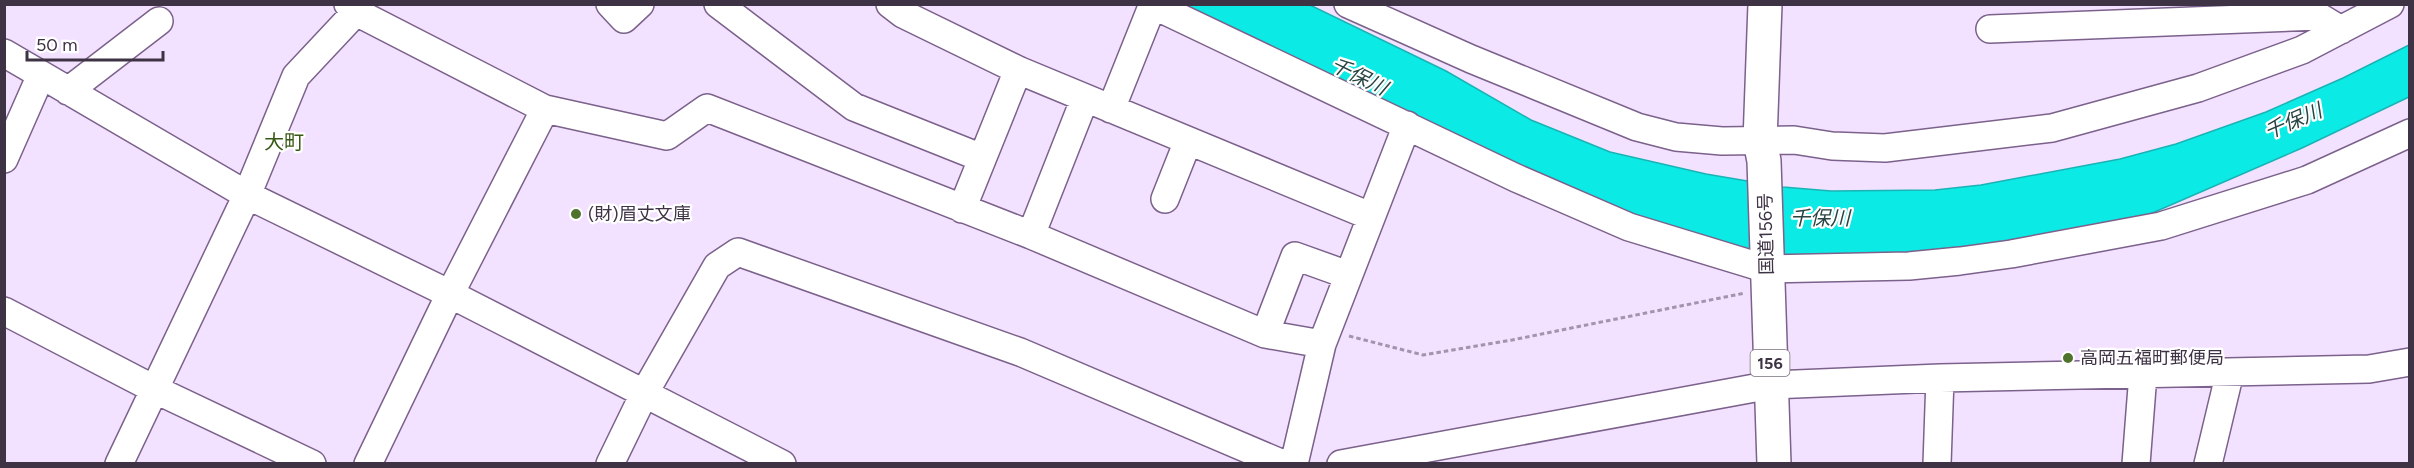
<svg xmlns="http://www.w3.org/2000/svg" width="2414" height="468" viewBox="0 0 2414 468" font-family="Figtree,'Noto Sans JP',sans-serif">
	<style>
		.water { fill: #0beae5; stroke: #1ab3b5; stroke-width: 1.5 }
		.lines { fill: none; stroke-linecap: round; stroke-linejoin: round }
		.minor-casing { stroke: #7b618b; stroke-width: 30 }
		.highway-casing { stroke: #7b618b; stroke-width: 36 }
		.path { stroke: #a394ad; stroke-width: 3; stroke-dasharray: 4.5 3; stroke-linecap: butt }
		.minor { stroke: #fff; stroke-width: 27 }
		.highway { stroke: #fff; stroke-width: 33 }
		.poi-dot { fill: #4f732d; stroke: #fff; stroke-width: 2 }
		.labels { text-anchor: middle; stroke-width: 4.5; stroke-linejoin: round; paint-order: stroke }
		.shield { fill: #fff; stroke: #78707d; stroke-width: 1.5 }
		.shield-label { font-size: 16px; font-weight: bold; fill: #3e3245 }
		.poi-label { font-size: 18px; fill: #3e3245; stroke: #fff; text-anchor: start }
		.street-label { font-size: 18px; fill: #3e3245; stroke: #fff }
		.water-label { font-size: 20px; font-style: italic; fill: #284543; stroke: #fff }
		.neighbourhood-label { font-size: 20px; fill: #385816; stroke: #fff }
	</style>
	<rect width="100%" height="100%" fill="#f3e2ff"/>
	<path class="water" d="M 1171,5 L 1310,5 L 1446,71 L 1531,120 L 1610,152 L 1706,174 L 1783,187 L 1831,191 L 1935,190 L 1981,185 L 2120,159 L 2176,144 L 2266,112 L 2343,78 L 2409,45 L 2409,97 L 2302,148 L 2120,227 L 2062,240 L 1788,267 L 1626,220 Z"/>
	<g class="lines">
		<defs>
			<path id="minor" d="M 348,4 L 356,12 L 545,109 L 667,136 L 707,108 L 1031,235 L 1265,334 L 1322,344
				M 610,4 L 624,19 L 640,4
				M 718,4 L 854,107 L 982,158
				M 890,4 L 903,14 L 1018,70 L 1370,216
				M 1348,4 L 1471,59 L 1637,127 L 1676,137 L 1722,141 L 1794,140 L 1832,146 L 1885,148 L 2052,128 L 2198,88 L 2302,50 L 2390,4
				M 1153,5 L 1516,178 L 1629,227 L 1767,269 L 1909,266 L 1960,261 L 2011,254 L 2161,226 L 2307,180 L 2410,133
				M 1990,29 L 2318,16 L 2341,30
				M 4,53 L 247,195 L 450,294 L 782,464
				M 68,91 L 159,21
				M 1111,109 L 1153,4
				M 4,159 L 41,75
				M 1165,199 L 1188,141
				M 962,209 L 1018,70
				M 1031,235 L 1085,98
				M 4,311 L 154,389 L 312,464
				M 1265,334 L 1295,256 L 1348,275
				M 119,464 L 247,195 L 296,76 L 356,12
				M 368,464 L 450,294 L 545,109
				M 610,464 L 645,392 L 717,266 L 738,252 L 1020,352 L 1283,464
				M 1294,464 L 1322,344 L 1407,125
				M 1341,464 L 1771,385 L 1940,378 L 2369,369 L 2410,362
				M 1937,464 L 1940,378
				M 2136,464 L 2143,374
				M 2208,464 L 2230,372"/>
			<path id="highway" d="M 1765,4 L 1760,141 L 1764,161 L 1774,464"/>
		</defs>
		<use href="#minor" class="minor-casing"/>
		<use href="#highway" class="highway-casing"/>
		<path class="path" d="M 1349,336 L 1423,355 L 1512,340 L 1745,293"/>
		<use href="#minor" class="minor"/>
		<use href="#highway" class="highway"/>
	</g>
	<g class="poi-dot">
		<circle cx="576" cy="214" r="6"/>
		<circle cx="2068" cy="358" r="6"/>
	</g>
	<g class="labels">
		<rect class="shield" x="1750.5" y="350" width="39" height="26" rx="4.5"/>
		<g class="shield-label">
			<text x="1770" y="369">156</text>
		</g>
		<g class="poi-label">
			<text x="588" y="220">(財)眉丈文庫</text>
			<text x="2080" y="364">高岡五福町郵便局</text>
		</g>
		<g class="street-label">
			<text transform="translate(1766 234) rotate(-91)" y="6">国道156号</text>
		</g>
		<g class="water-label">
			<text transform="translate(1359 76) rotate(26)" y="7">千保川</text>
			<text transform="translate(2293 121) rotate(-23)" y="7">千保川</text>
			<text x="1820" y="225">千保川</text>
		</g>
		<g class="neighbourhood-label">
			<text x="284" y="149">大町</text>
		</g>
	</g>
	<rect width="2414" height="468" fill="none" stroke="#3e3245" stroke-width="12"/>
	<path d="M27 51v9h136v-9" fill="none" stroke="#3e3245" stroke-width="3"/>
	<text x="36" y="51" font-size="18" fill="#3e3245" stroke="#ffffff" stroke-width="4.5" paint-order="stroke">50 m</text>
</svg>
